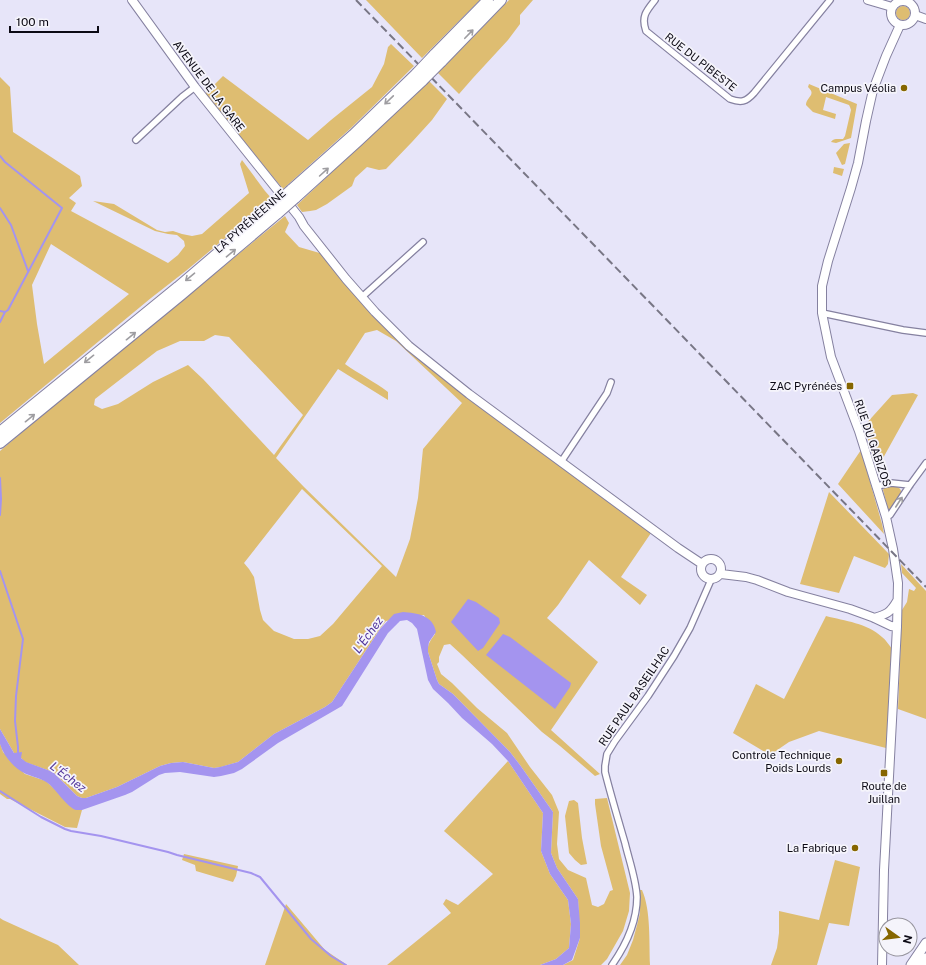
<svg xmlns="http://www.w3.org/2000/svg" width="926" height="965" viewBox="0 0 926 965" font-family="'Public Sans',sans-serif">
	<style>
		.green { fill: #debd71; fill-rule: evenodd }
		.water { fill: #a494ef }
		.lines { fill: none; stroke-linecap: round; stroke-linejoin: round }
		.stream { stroke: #a494ef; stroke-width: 2 }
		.street-casing { stroke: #8581a0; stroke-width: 8 }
		.secondary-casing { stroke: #8581a0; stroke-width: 10 }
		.primary-casing { stroke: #8581a0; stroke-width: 11 }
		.highway-casing { stroke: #8581a0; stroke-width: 12 }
		.street { stroke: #fff; stroke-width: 5.5 }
		.secondary { stroke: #fff; stroke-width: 8 }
		.primary { stroke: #fff; stroke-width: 9 }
		.highway { stroke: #fff; stroke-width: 10 }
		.rail { stroke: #787685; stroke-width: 2; stroke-dasharray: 8 4; stroke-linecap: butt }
		.highway-bridge-casing { stroke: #8581a0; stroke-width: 12; stroke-linecap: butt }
		.highway-bridge { stroke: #fff; stroke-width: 10 }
		.oneway { stroke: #9e9da1 }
		.poi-dot { fill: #866600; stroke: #f5f4fb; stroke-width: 1.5 }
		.labels { text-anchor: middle; stroke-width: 3.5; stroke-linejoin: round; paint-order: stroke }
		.street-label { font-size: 11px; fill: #0c0a15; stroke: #f5f4fb }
		.poi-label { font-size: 11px; fill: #0c0a15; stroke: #f5f4fb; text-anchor: end }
		.water-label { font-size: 12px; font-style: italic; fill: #51349b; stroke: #f5f4fb }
	</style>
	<rect width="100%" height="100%" fill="#e7e5f9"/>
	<path class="green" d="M 366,0 L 480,0 L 422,58 Z
		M 509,0 L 533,0 L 520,15 L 520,24 L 508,40 L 473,78 L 459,94 L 438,73 Z
		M896 13a7 7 0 1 1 14 0a7 7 0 1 1-14 0Z
		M 391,44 L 414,66 L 351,128 L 283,189 L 205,94 L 223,76 L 308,140 L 331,120 L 372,87 L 384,64 L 388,47 Z
		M 0,77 L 10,87 L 13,132 L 80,176 L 82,186 L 69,198 L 76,203 L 71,211 L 168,263 L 178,255 L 185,246 L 184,241 L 177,235 L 168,234 L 155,231 L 93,201 L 114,204 L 157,230 L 165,232 L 173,231 L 182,234 L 192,236 L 202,234 L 249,193 L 240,164 L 242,160 L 265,191 L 272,199 L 187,270 L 151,298 L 0,423 ZM 51,244 L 129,294 L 44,364 L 37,324 L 32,285 Z
		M 429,81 L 447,99 L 432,120 L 412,142 L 386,169 L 379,170 L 367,167 L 355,178 L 352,186 L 327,204 L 316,210 L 310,211 L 302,212 L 297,205 Z
		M 809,84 L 857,104 L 851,138 L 836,143 L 831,142 C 833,138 838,139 843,139 L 845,136 L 851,110 L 850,107 L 849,105 L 826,97 L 823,110 L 836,114 L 835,119 L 813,112 L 806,105 C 806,97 817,95 808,87 Z
		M 850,143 L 845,164 L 842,165 L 836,153 L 844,144 Z
		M 834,167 L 844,169 L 842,176 L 833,173 Z
		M 285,216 L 289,223 L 285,232 L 299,247 L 323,254 L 374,315 L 467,397 L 651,533 L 621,577 L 647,595 L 640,605 L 589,560 L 558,605 L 547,618 L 598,662 L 551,730 L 600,774 L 595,776 L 560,746 L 542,732 L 462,655 L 450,644 L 444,645 L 439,657 L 439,662 L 437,664 L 441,674 L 452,683 L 477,708 L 507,733 L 530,767 L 552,795 L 559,812 L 557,844 L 559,859 L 568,870 L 586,878 L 592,905 L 598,907 L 604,904 L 610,891 L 613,890 L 601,846 L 595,804 L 595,799 L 607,798 L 630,893 L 629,911 L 623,931 L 607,959 L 601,965 L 563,965 L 573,960 L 580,938 L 578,899 L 557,868 L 551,853 L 553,812 L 520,765 L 510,752 L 453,694 L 439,684 L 437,680 L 428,652 C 427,644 431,640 435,634 L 424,615 L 386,621 L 380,629 L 332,702 L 325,707 L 274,734 L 238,762 L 221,767 L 214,768 L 183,762 L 171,763 L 160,766 L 117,787 L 86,798 L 82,798 L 77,796 L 53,772 L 25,762 L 21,758 L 14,753 L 0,729 L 0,451 L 54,405 ZM 377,330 L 396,341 L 462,403 L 423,449 L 418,498 L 410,539 L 396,577 L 304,487 L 276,458 L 338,369 L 388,400 L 388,392 C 375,382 359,374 345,364 L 365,333 ZM 215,335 L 229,337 L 303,415 L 274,455 L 203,379 L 188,365 L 153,382 L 118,404 L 102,409 L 94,405 L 95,399 L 157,351 L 180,341 L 204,341 ZM 302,489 L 382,566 L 333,624 L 320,636 L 308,639 L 294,639 L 274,631 L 263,620 L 260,610 L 254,577 L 249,569 L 244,563 Z
		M 913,393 L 918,395 L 877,469 L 864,426 L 892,395 L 903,394 Z
		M 861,450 L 882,524 L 884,534 L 838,484 Z
		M 894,486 C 899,487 902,489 901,495 L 892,508 L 890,510 L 888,509 L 883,490 L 884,488 Z
		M 829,492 L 889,554 L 888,564 L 885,568 L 854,556 L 839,593 L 800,584 Z
		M 901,564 L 926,591 L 926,719 L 898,709 L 902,610 L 907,602 L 909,589 L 914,591 L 916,588 L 902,573 Z
		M 826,616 C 845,621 867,623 882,637 C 886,640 889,645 892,649 L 886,748 L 819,731 L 789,742 L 770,755 L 733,733 L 756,684 L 784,699 Z
		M 0,743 L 3,752 L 25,774 L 46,781 L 77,810 L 82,810 L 77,828 L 65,827 L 10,799 L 7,799 L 0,794 Z
		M 508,761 L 543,813 L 541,851 L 550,874 L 568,900 L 571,924 L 569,948 L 556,959 L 540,965 L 387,965 L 451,913 L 443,904 L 446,899 L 458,905 L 493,874 L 444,831 Z
		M 574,800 L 578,803 L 582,838 L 587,864 L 581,865 L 575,860 L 569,853 L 565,816 L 569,801 Z
		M 184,854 L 238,866 L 236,876 L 233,882 L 196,871 L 195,865 L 182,860 Z
		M 835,860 L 860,867 L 849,926 L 829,923 L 817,965 L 771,965 L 777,948 L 779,933 L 779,911 L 819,920 Z
		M 639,890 L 642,890 C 651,910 649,942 650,965 L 620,965 L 627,955 L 633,940 L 637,925 L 640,913 Z
		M 286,904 L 325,950 L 347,965 L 265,965 Z
		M 0,918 L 3,920 L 58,945 L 79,965 L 0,965 Z"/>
	<path class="water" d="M 468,599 L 476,602 L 499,618 L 500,623 L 483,648 L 478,651 L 451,622 Z
		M 403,612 C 417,613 433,615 436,632 L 429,642 L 428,648 L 428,652 L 437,680 L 439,684 L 453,694 L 510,752 L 520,765 L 553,812 L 551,853 L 557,868 L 578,899 L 580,923 L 580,938 L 572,960 L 563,965 L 540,965 L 556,959 L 569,948 L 571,924 L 568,900 L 550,874 L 541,851 L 543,813 L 508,761 L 492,744 L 462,718 L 448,703 L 433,689 L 428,680 L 417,629 L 412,623 L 407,620 L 400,621 L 388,633 L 342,706 L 278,743 L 242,769 L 234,773 L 221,776 L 214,777 L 180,772 L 165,773 L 159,775 L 132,792 L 125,795 L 82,810 C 80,810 78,810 76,810 C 68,808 56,790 49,784 C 43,779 34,777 26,774 C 15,769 4,757 0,744 C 0,740 0,734 0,729 L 14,753 L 22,752 L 21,758 L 26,762 L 53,772 L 77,796 L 82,798 L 86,798 L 117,787 L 160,766 L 171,763 L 183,762 L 214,768 L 220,767 L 238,762 L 274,734 L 325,707 L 332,702 L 380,629 L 394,614 Z
		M 503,634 L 510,637 L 571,683 L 570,687 L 555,709 L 486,655 Z"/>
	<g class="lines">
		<path class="stream" d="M 0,156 L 5,162 L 62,208 L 8,310 L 5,312 L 0,311
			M 0,208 L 11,225 L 28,271
			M 0,322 L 5,312
			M 0,478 L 1,499 L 0,515
			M 0,571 L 23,639 L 16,696 L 15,721 L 18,747 L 18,753
			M 0,791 L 41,817 L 65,829 L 71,831 L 101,836 L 168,852 L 177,855 L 251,873 L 260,877 L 311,939 L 331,956 L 346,965"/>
		<defs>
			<path id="street" d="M 655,0 C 646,11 641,17 646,31 L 730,99 C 741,103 746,102 754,93 L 830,0
				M 906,1 L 907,0
				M 136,140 L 182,97 L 195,87
				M 362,297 L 423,242
				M 822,313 L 903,330 L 926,333
				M 561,462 L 607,393 L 611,382
				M 877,486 L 891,483 L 910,485
				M 886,517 L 890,515 L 910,485 L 926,463
				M 612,965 C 626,945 637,922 637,897 C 636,879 629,860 625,843 C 618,819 611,796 605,772 L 605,766 L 607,754 L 615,741 L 648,696 L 674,656 L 690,628 L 711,580"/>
			<path id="secondary" d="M 132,0 L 195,87 L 299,217 L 304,226 L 346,279 L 375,312 L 409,346 L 469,394 L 678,548 L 702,564
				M 868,0 L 892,7
				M891 13a12 12 0 1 1 24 0a12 12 0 1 1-24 0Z
				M 915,15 L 926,19
				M701 569a10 10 0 1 1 20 0a10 10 0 1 1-20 0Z
				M 721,574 L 746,577 L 757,580 L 788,592 L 850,609 L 872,617 L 891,626 L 897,627
				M 874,618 C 887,614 890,613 897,601
				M 882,965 L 884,870 L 897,627 L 898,583 L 893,549 L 886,517 L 859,431 L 831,357 L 822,313 L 822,286 L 828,261 L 851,188 L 858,163 L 866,121 L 873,90 L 886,56 L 900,25"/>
			<path id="primary" d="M 911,965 L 926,943
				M 921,965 L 926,958"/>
			<path id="highway" d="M 434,55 L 488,0
				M 441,62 L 501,0
				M 291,190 L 353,135 L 417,73
				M 295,198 L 358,141 L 423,80
				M 0,432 L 178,287 L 273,206
				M 0,443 L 181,295 L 278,213"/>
		</defs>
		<use href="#street" class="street-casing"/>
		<use href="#secondary" class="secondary-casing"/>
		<use href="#primary" class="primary-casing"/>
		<use href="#highway" class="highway-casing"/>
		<use href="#street" class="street"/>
		<use href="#secondary" class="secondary"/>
		<use href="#primary" class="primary"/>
		<use href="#highway" class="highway"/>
		<path class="rail" d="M 356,0 L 926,587"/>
		<defs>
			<path id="highway-bridge" d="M 417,73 L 434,55
				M 423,80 L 441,62
				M 273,206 L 291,190
				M 278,213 L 295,198"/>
		</defs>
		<use href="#highway-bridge" class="highway-bridge-casing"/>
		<use href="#highway-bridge" class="highway-bridge"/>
	</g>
	<defs><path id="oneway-shaft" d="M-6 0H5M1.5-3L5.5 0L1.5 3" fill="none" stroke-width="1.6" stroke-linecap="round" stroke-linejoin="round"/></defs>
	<g class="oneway">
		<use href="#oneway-shaft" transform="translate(469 34) rotate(-46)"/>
		<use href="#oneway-shaft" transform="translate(389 100) rotate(136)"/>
		<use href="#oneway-shaft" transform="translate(324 172) rotate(-42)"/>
		<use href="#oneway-shaft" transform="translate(231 253) rotate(-40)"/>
		<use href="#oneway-shaft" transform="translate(190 277) rotate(140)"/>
		<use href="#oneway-shaft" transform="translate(131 336) rotate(-39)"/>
		<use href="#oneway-shaft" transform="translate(89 359) rotate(141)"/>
		<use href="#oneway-shaft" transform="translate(30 418) rotate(-39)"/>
		<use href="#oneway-shaft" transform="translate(899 502) rotate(-57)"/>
	</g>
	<g class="poi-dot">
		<circle cx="904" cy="88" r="4"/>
		<rect x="846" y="382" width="8" height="8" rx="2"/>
		<circle cx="839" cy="761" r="4"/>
		<rect x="880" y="769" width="8" height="8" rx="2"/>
		<circle cx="855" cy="848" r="4"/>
	</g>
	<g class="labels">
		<g class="street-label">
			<text transform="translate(701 62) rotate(38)" y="4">RUE DU PIBESTE</text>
			<text transform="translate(209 86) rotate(53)" y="4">AVENUE DE LA GARE</text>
			<text transform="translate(250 221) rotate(-41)" y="4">LA PYRÉNÉENNE</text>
			<text transform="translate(873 443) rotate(71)" y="4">RUE DU GABIZOS</text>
			<text transform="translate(634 696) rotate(-56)" y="4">RUE PAUL BASEILHAC</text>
		</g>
		<g class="poi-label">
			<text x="896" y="92">Campus Véolia</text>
			<text x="842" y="390">ZAC Pyrénées</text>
			<text x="831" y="759">Controle Technique<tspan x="831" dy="13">Poids Lourds</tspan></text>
			<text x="884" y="790" text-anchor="middle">Route de<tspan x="884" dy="13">Juillan</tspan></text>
			<text x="847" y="852">La Fabrique</text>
		</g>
		<g class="water-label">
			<text transform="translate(368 635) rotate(-54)" y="4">L'Échez</text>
			<text transform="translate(68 777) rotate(37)" y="4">L'Échez</text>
		</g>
	</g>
	<g transform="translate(898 937) rotate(104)"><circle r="19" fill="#f5f4fb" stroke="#98969f"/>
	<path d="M0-3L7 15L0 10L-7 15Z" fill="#866600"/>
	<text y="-6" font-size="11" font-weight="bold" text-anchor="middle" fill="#0c0a15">N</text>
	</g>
	<path d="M10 26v6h88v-6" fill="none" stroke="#0c0a15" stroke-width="2"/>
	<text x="16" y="26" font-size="12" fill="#0c0a15" stroke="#f5f4fb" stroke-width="3" paint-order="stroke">100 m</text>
</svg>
